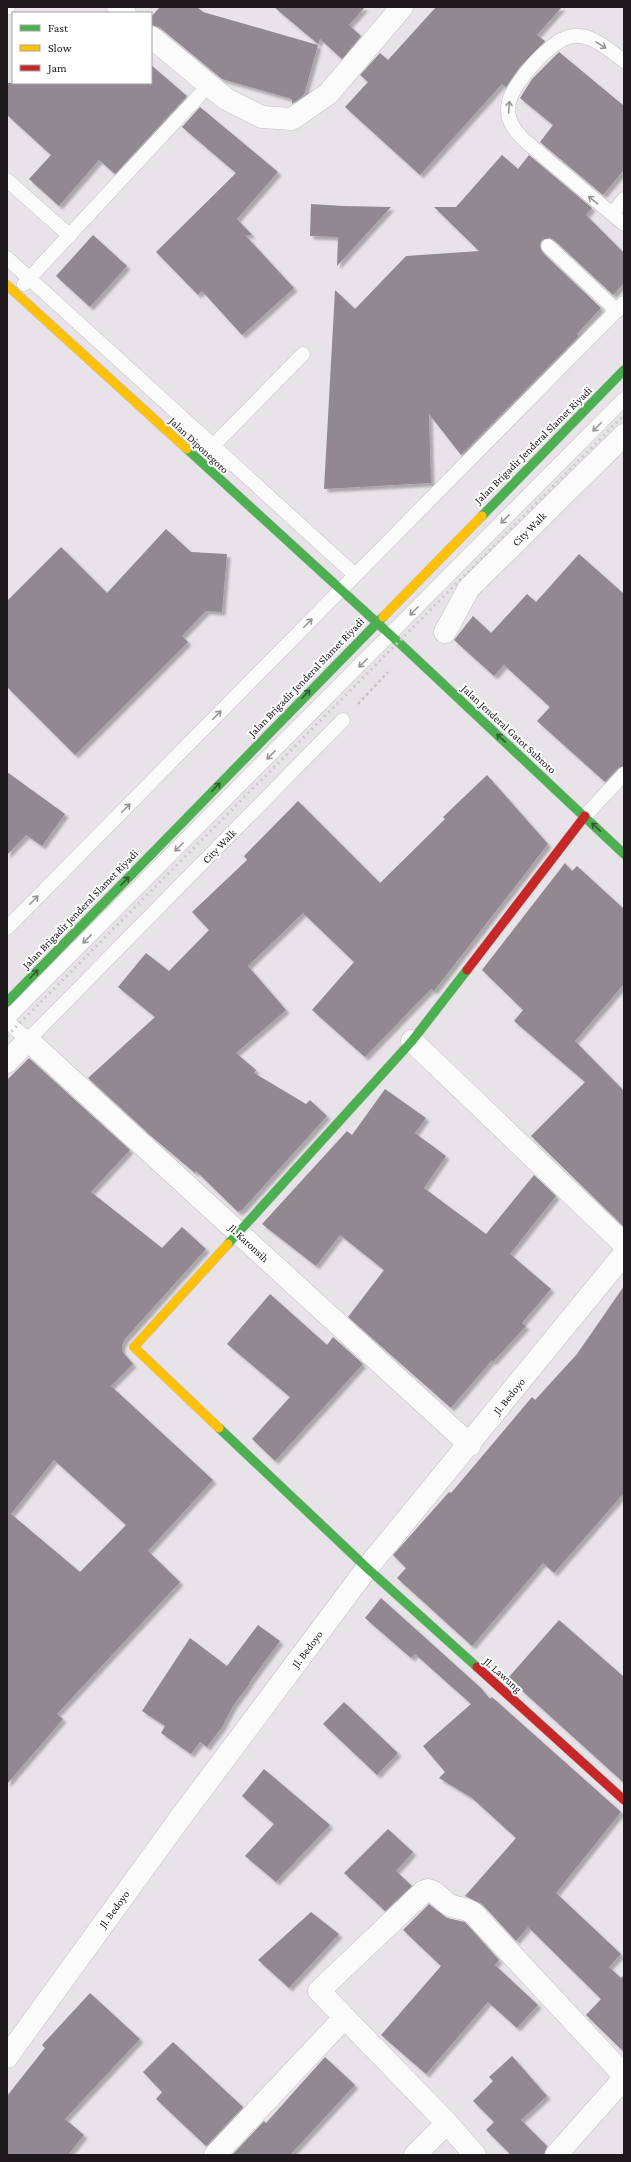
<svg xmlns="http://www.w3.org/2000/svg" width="631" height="2162" viewBox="0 0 631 2162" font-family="'Crimson Pro',serif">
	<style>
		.building { fill: #928892; fill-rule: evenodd; filter: url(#shadow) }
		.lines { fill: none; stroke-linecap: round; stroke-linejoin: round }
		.lane-casing { stroke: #c3c0c3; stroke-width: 15 }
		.street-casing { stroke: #c3c0c3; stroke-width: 23 }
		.fast-casing { stroke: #c3c0c3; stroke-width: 10 }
		.slow-casing { stroke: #c3c0c3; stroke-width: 10 }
		.jam-casing { stroke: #c3c0c3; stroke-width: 10 }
		.path { stroke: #c5c2c5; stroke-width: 2.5; stroke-dasharray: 3 3; stroke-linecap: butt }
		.lane { stroke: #fcfbfc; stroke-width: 14 }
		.street { stroke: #fcfbfc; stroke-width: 22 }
		.fast { stroke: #4caf50; stroke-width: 9 }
		.slow { stroke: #ffc107; stroke-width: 9 }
		.jam { stroke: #c62828; stroke-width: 9 }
		.rail { stroke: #cbcacb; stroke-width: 3; stroke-dasharray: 2 4; stroke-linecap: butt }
		.oneway { stroke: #979597 }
		.oneway2 { stroke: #325c33 }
		.labels { text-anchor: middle; stroke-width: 4; stroke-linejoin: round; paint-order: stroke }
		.street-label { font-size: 11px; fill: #1c181c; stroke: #fff }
	</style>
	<defs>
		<filter id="shadow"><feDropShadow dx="3.5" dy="3.5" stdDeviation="1" flood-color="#0004"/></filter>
	</defs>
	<rect width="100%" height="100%" fill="#e8e3e8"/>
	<path class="building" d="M 160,7 L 197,7 L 203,12 L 318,45 L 304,95 L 292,104 L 292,99 L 222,79 L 159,27 L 151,25 L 151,17 Z
		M 274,7 L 365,7 L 349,25 L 361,36 L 342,59 L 320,39 L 318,44 Z
		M 436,7 L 562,7 L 537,35 L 545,41 L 519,68 L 506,87 L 502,84 L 420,175 L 345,107 L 368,82 L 360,75 L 380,53 L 388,60 Z
		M 559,52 L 624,106 L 624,170 L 603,195 L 540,142 L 553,125 L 520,98 L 532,79 Z
		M 151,65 L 187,96 L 115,174 L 99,160 L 59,206 L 29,179 L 51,155 L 7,115 L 7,83 L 151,83 Z
		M 200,107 L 278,172 L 237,219 L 252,235 L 245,235 L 294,288 L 242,335 L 202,291 L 198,295 L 156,252 L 236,173 L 182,127 Z
		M 502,155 L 518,169 L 529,155 L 592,208 L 586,215 L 624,253 L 624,283 L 613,295 L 554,240 L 550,238 L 542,240 L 540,244 L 542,252 L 601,308 L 577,334 L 579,336 L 461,455 L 429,414 L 431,483 L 324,489 L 335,290 L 355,309 L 406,256 L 479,251 L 434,207 L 456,207 Z
		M 311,204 L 343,206 L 391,207 L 337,266 L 338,237 L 310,236 Z
		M 93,235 L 127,266 L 90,307 L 56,276 Z
		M 166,529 L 191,552 L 227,554 L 222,612 L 206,611 L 182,636 L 188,642 L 75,755 L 7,687 L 7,601 L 61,547 L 107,593 Z
		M 579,554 L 624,594 L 624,766 L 618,768 L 605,782 L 537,721 L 550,707 L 504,665 L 494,676 L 454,640 L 473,616 L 491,633 L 527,594 L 536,602 Z
		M 7,772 L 65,814 L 42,846 L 26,835 L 7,855 Z
		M 487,775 L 548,844 L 434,991 L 431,989 L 365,1057 L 312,1010 L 354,962 L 303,913 L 248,966 L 286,1010 L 236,1053 L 256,1070 L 254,1073 L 306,1104 L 310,1100 L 327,1116 L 243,1209 L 238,1212 L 196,1171 L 195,1173 L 151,1136 L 88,1078 L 155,1017 L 118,987 L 146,953 L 169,971 L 209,930 L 192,912 L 247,860 L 244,856 L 298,801 L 380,883 L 445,819 L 443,817 Z
		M 565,863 L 572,871 L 577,866 L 624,909 L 624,984 L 575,1041 L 624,1091 L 624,1227 L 531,1136 L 585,1082 L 514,1021 L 523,1010 L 482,970 Z
		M 29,1058 L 130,1150 L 91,1192 L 162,1248 L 182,1227 L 206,1249 L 125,1339 L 122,1345 L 122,1351 L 133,1364 L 111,1386 L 213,1480 L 148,1551 L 180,1582 L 57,1714 L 63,1719 L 7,1784 L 7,1080 ZM 54,1460 L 126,1525 L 80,1572 L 11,1514 Z
		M 385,1089 L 426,1118 L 415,1133 L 446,1156 L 424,1188 L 486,1234 L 534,1175 L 556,1196 L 510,1254 L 551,1289 L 522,1323 L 526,1326 L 493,1362 L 492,1360 L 451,1408 L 348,1317 L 384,1270 L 340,1235 L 316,1266 L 262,1224 L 347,1131 L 352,1135 Z
		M 624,1286 L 624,1493 L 554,1573 L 543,1563 L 472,1646 L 397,1578 L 406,1568 L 393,1555 L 449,1492 L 451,1493 L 532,1397 L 535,1400 L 577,1354 Z
		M 270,1294 L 327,1345 L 333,1337 L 363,1364 L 275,1461 L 252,1439 L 290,1397 L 227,1344 Z
		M 381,1598 L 481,1688 L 490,1699 L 492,1697 L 621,1812 L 556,1893 L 621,1954 L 609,1967 L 621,1978 L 624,1975 L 624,2052 L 586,2015 L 601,1999 L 528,1927 L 516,1941 L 482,1904 L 465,1896 L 516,1838 L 472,1798 L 439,1778 L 445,1772 L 423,1746 L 471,1704 L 415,1654 L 411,1658 L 365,1618 Z
		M 559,1620 L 624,1677 L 624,1783 L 508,1678 Z
		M 258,1625 L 280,1641 L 249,1683 L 250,1683 L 233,1706 L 222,1727 L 207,1747 L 200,1742 L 191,1754 L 161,1733 L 165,1726 L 142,1711 L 190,1638 L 227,1666 Z
		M 344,1702 L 398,1753 L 377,1775 L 323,1724 Z
		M 264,1769 L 330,1825 L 276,1882 L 245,1856 L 274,1824 L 242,1796 Z
		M 388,1829 L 413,1852 L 396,1871 L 412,1886 L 385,1911 L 344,1873 Z
		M 429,1904 L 447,1918 L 465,1922 L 499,1960 L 495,1965 L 538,2005 L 517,2028 L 488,2002 L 426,2074 L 381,2035 L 441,1966 L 403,1930 Z
		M 311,1912 L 339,1934 L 289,1988 L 258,1960 Z
		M 90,1993 L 140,2039 L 65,2119 L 84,2135 L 68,2155 L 7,2155 L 7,2096 L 45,2048 L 42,2045 Z
		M 173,2042 L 243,2107 L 206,2146 L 156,2099 L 162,2092 L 143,2072 Z
		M 512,2056 L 547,2096 L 521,2120 L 547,2146 L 544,2155 L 511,2155 L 486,2130 L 494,2122 L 473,2101 L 493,2081 L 489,2077 Z
		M 325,2057 L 355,2085 L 290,2155 L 232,2155 L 264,2121 L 266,2123 Z"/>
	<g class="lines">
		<defs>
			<path id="lane" d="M 7,8 L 8,7
				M 624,61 C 609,50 592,34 573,36 C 552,38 513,83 509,102 C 505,118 514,130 524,140 L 624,224
				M 7,180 L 70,236
				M 612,214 L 624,199
				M 548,246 L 617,311
				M 7,258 L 355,575
				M 24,284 L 209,85
				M 207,452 L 303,354
				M 585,816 L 624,774
				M 7,928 L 624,303
				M 7,1019 L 624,399
				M 7,1021 L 28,1040 L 343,720"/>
			<path id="street" d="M 118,7 L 125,13
				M 151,37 L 226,99 L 262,117 L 292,119 L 328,94 L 402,7
				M 445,632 L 469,588 L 624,435
				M 412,1041 L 624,1244
				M 7,1062 L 28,1040 L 470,1445
				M 7,2057 L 178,1821 L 367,1568 L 624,1254
				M 215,2155 L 344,2018
				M 415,2155 L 447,2123
				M 475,2155 L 447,2123 L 319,1991 L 423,1892 L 428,1890 C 439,1892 442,1902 452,1906 C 460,1909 467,1908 473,1913 L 620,2071 L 622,2075 L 619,2084 L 556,2155"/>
			<path id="fast" d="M 187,449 L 408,651 L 624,854
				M 482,516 L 624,370
				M 7,1002 L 383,617
				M 228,1244 L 412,1041 L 467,970
				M 219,1428 L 367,1568 L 477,1667"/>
			<path id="slow" d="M 7,285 L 187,449
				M 383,617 L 482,516
				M 219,1428 L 134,1347 L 228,1244"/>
			<path id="jam" d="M 467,970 L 585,816
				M 477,1667 L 624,1800"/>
		</defs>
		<use href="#lane" class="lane-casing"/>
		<use href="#street" class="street-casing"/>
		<use href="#fast" class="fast-casing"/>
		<use href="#slow" class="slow-casing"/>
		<use href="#jam" class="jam-casing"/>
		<path class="path" d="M 358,704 L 388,672"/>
		<use href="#lane" class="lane"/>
		<use href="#street" class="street"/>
		<use href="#fast" class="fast"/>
		<use href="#slow" class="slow"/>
		<use href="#jam" class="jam"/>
		<path class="rail" d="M 7,1036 L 624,415"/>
	</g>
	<defs><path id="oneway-shaft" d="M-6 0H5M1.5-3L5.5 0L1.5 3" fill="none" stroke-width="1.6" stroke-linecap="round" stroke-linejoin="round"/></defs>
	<g class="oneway">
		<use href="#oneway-shaft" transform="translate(601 45) rotate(31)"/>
		<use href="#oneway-shaft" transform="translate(509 107) rotate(-86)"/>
		<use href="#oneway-shaft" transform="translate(593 200) rotate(-141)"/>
		<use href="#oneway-shaft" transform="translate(597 427) rotate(135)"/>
		<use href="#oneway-shaft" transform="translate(505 519) rotate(135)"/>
		<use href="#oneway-shaft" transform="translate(414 611) rotate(135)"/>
		<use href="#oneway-shaft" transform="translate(308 623) rotate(-45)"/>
		<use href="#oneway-shaft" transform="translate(363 663) rotate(135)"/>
		<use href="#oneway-shaft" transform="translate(217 715) rotate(-45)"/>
		<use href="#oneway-shaft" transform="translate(271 755) rotate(135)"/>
		<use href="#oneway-shaft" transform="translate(126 808) rotate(-45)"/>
		<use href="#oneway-shaft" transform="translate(179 847) rotate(135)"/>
		<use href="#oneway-shaft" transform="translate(34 900) rotate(-45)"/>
		<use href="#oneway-shaft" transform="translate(87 939) rotate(135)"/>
	</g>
	<g class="oneway2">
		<use href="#oneway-shaft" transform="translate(306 694) rotate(-46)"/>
		<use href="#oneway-shaft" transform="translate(501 738) rotate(-137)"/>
		<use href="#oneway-shaft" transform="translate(216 787) rotate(-46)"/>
		<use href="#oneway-shaft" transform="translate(596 827) rotate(-136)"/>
		<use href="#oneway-shaft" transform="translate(125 881) rotate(-46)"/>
		<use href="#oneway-shaft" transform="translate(34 974) rotate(-46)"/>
	</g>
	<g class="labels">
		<g class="street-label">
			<text transform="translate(199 445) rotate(43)" y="4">Jalan Diponegoro</text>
			<text transform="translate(533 445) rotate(-45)" y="4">Jalan Brigadir Jenderal Slamet Riyadi</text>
			<text transform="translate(529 529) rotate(-45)" y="4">City Walk</text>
			<text transform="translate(306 677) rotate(-46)" y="4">Jalan Brigadir Jenderal Slamet Riyadi</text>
			<text transform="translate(509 729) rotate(43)" y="4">Jalan Jenderal Gatot Subroto</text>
			<text transform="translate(219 846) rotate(-46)" y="4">City Walk</text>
			<text transform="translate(80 909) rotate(-46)" y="4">Jalan Brigadir Jenderal Slamet Riyadi</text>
			<text transform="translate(249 1243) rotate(43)" y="4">Jl. Karonsih</text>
			<text transform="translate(509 1396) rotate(-51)" y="4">Jl. Bedoyo</text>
			<text transform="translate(307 1649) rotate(-53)" y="4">Jl. Bedoyo</text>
			<text transform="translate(503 1675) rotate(42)" y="4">Jl. Lawung</text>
			<text transform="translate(114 1909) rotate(-54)" y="4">Jl. Bedoyo</text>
		</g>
	</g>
	<rect width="631" height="2162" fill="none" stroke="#1c181c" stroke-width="16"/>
	<rect x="12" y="12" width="140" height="72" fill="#ffffff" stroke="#a4a3a4"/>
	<rect x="20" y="25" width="20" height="6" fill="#4caf50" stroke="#a4a3a4"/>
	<text x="48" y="32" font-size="12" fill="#1c181c">Fast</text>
	<rect x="20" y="45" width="20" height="6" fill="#ffc107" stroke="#a4a3a4"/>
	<text x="48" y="52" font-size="12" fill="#1c181c">Slow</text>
	<rect x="20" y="65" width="20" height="6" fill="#c62828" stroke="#a4a3a4"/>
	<text x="48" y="72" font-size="12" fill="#1c181c">Jam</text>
</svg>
